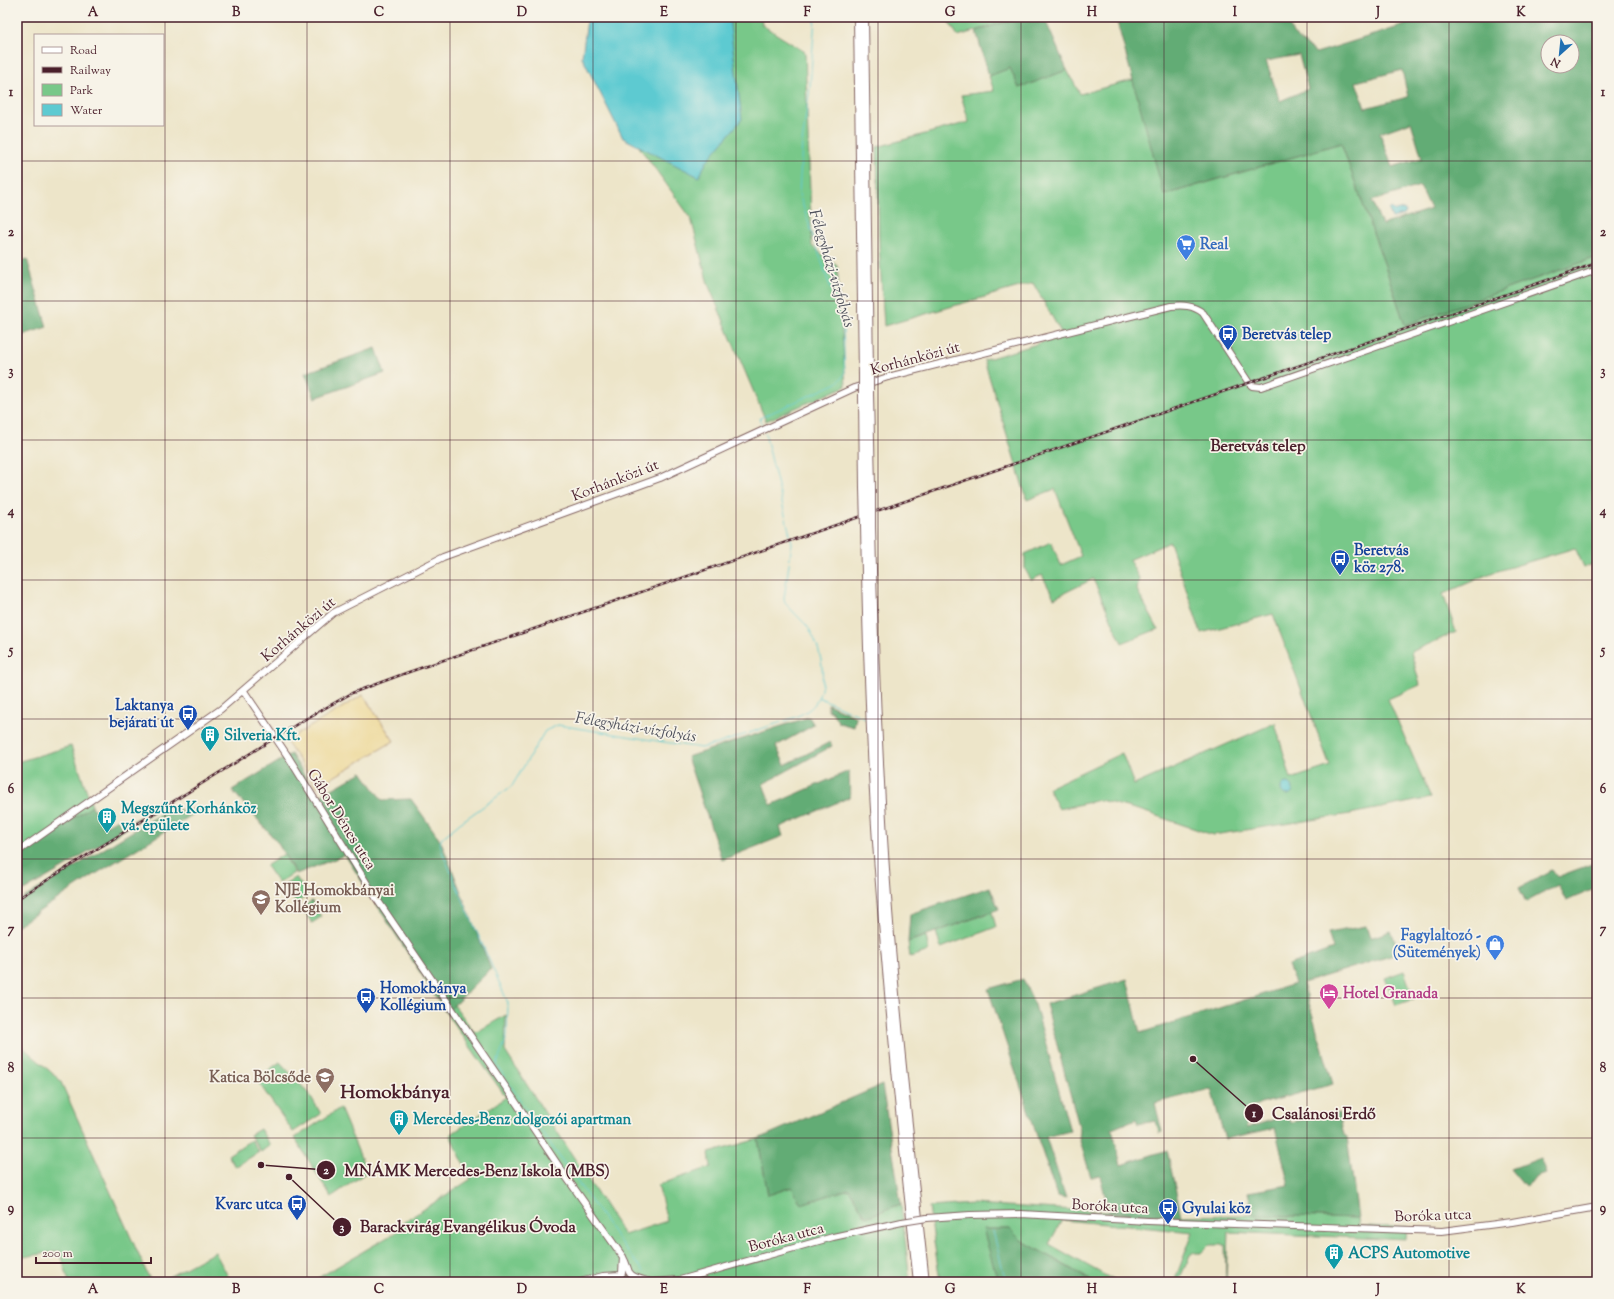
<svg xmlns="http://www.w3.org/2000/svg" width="1614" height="1299" viewBox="0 0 1614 1299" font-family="'Sorts Mill Goudy',serif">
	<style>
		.green { fill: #78c889; stroke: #61745a }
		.forest { fill: #62ac75; stroke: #566650; fill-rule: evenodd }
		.sand { fill: #eeda9e; stroke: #9c7c64 }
		.water { fill: #5dcad1; stroke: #54747e }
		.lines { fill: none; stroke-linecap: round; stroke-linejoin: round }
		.stream { stroke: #5dcad1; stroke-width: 1 }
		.secondary-casing { stroke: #836462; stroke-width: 8 }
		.highway-casing { stroke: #836462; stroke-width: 10 }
		.secondary { stroke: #fff; stroke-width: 6 }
		.highway { stroke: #fff; stroke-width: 8 }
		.rail-casing { stroke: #4a1f2b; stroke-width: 2.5 }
		.rail { stroke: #f7f3e8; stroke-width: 1; stroke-dasharray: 3; stroke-linecap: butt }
		.secondary-bridge-casing { stroke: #836462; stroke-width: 8; stroke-linecap: butt }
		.highway-bridge-casing { stroke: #836462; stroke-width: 10; stroke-linecap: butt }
		.secondary-bridge { stroke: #fff; stroke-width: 6 }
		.highway-bridge { stroke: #fff; stroke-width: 8 }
		.grid { fill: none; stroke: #4a1f2b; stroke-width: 1; stroke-opacity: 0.55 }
		.labels { text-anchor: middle; stroke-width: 3.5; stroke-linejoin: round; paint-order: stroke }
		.shop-label { font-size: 15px; font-weight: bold; fill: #366cbe; stroke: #f7f3e8; text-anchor: start }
		.transit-label { font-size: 15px; font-weight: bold; fill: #164399; stroke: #f7f3e8; text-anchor: start }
		.street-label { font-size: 15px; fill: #4a1f2b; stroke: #f7f3e8 }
		.culture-label { font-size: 15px; font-weight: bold; fill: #0d838f; stroke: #f7f3e8; text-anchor: start }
		.education-label { font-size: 15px; font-weight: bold; fill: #785e54; stroke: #f7f3e8; text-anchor: start }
		.hotel-label { font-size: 15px; font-weight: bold; fill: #b23c85; stroke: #f7f3e8; text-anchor: start }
		.water-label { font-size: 16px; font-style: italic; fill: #50525d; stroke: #f7f3e8 }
		.neighbourhood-label { font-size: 16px; font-weight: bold; fill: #4a1f2b; stroke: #f7f3e8 }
		.district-label { font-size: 19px; font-weight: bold; fill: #4a1f2b; stroke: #f7f3e8 }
		.leader { fill: none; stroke: #4a1f2b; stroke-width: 1.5 }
		.callout-dot { fill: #4a1f2b; stroke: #f7f3e8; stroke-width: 1.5 }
		.mark-label { font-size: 12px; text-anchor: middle; font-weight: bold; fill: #fff }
		.callout-label { font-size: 16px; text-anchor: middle; font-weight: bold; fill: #4a1f2b; stroke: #f7f3e8; stroke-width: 3.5; stroke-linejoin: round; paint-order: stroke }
		.neatline { fill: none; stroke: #4a1f2b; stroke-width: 1.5 }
		.grid-label { font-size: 13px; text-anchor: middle; font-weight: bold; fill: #4a1f2b }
	</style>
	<rect width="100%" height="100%" fill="#f7f3e8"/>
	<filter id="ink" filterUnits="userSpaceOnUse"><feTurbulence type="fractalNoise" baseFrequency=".025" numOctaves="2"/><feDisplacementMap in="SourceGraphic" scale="8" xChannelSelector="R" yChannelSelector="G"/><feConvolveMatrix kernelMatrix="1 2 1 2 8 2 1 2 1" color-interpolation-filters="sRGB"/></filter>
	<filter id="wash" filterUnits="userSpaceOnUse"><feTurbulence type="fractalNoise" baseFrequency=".012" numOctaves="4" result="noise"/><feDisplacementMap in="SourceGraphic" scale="16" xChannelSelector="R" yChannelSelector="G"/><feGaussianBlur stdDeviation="0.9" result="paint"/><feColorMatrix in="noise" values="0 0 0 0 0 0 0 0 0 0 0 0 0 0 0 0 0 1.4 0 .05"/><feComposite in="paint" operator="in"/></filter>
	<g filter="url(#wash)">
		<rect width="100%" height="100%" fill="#ede5c9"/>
		<path class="green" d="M 601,17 L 761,17 L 762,25 L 805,52 L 812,246 L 837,266 L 846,386 L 766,421 L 708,284 L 691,218 L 621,122 Z
			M 946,17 L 1022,17 L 958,36 L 948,21 Z
			M 1010,68 L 1019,88 L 1067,70 L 1080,94 L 1133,80 L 1165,195 L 1341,143 L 1384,263 L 1405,325 L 1597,257 L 1597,563 L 1584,567 L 1575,548 L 1491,573 L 1443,594 L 1456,632 L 1411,652 L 1420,685 L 1388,699 L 1431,798 L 1350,814 L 1213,835 L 1142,811 L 1100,800 L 1059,809 L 1048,788 L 1122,753 L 1134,785 L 1275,723 L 1291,779 L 1330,766 L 1273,614 L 1201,633 L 1170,542 L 1129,560 L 1139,578 L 1137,590 L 1158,629 L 1122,643 L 1093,579 L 1054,598 L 1042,575 L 1031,580 L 1025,569 L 1025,554 L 1051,542 L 1061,565 L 1081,556 L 1055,489 L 1027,500 L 984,360 L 1063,336 L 1033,283 L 884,326 L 879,245 L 877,147 L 969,122 L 961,95 L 994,91 L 989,76 Z
			M 71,746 L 92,806 L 17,857 L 17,762 Z
			M 284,854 L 294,873 L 278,883 L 266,866 Z
			M 296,877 L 308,895 L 296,903 L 284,884 Z
			M 312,901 L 321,917 L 312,923 L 302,907 Z
			M 992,912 L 996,927 L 941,948 L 936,932 Z
			M 926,936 L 929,951 L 910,957 L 908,942 Z
			M 1404,971 L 1414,999 L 1396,1005 L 1385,978 Z
			M 454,1005 L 475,1033 L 506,1015 L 505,1051 L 624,1235 L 667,1221 L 658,1185 L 711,1167 L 709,1153 L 758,1139 L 768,1195 L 792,1187 L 801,1204 L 849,1189 L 866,1217 L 901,1204 L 910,1282 L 311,1282 L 398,1231 L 404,1222 L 471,1179 L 450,1135 L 506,1097 L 446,1013 Z
			M 17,1042 L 60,1080 L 151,1282 L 69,1282 L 60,1251 L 17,1258 Z
			M 280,1062 L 310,1095 L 321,1114 L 293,1132 L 256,1079 Z
			M 340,1108 L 367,1172 L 331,1197 L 295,1138 Z
			M 260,1129 L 270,1145 L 261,1152 L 250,1135 Z
			M 251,1140 L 259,1152 L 235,1167 L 228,1155 Z
			M 972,1204 L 1181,1216 L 1253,1215 L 1358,1218 L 1359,1226 L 1407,1227 L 1406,1240 L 1228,1232 L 1226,1282 L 1225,1245 L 1209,1245 L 1201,1253 L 1194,1253 L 1190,1256 L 1178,1282 L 1174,1282 L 1193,1232 L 1062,1220 L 1049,1244 L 1117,1282 L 1094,1282 L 1021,1240 L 1010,1229 L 984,1229 L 998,1282 L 940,1282 L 929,1207 Z
			M 215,1252 L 231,1282 L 159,1282 Z"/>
		<path class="forest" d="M 1022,17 L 1044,17 L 1067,70 L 1019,88 L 1010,68 L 989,76 L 976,31 Z
			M 1119,17 L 1286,17 L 1293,34 L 1316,53 L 1405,25 L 1409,17 L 1597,17 L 1597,257 L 1405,325 L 1384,263 L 1341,143 L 1164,195 L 1116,18 ZM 1548,42 L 1572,42 L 1572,66 L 1548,66 ZM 1299,55 L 1308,89 L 1280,101 L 1266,61 ZM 1402,70 L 1408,97 L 1365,108 L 1356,82 ZM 1411,122 L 1422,158 L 1392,167 L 1380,133 ZM 1420,186 L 1431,209 L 1382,225 L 1372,201 Z
			M 27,259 L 47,327 L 17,337 L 17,262 Z
			M 376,348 L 385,373 L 315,398 L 305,373 Z
			M 828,704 L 856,717 L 854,727 L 839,723 L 832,712 L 828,710 Z
			M 809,717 L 814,725 L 776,746 L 785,765 L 830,742 L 832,746 L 763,784 L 771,805 L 849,771 L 850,797 L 780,827 L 783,836 L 722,860 L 687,757 Z
			M 291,754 L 318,797 L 362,772 L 382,800 L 411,799 L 434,831 L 442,844 L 491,969 L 446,1013 L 345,855 L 296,874 L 277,842 L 232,790 Z
			M 163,803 L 165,805 L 74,860 L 73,862 L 17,895 L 17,857 L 92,806 L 107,825 L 117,819 L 123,827 Z
			M 169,809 L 200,810 L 94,875 L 17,926 L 17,902 Z
			M 1597,862 L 1597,888 L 1566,901 L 1558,885 L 1526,902 L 1519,888 L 1552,870 L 1557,877 Z
			M 990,887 L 999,909 L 908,942 L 910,914 Z
			M 1366,926 L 1370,938 L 1391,931 L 1400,953 L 1303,983 L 1333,1084 L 1250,1107 L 1246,1128 L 1289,1115 L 1291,1122 L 1339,1113 L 1344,1135 L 1347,1137 L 1358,1218 L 1253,1215 L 1248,1192 L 1289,1185 L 1275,1128 L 1225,1139 L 1211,1089 L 1155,1103 L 1162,1132 L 1159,1133 L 1156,1121 L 1138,1124 L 1136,1119 L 1112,1129 L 1121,1165 L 1167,1150 L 1181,1216 L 1109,1211 L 1100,1176 L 1091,1177 L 1079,1138 L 1080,1130 L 1046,1004 L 1127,979 L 1140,1033 L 1295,984 L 1288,965 L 1333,949 L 1328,933 Z
			M 1023,979 L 1035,1005 L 1070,1131 L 1046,1137 L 1066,1198 L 1057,1196 L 988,989 Z
			M 882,1085 L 901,1204 L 866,1217 L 849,1189 L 801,1204 L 792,1187 L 768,1195 L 758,1139 Z
			M 1540,1158 L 1546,1173 L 1540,1175 L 1525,1186 L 1511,1169 Z
			M 983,1229 L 1010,1229 L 1021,1240 L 1093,1282 L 998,1282 Z"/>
		<path class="sand" d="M 363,695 L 394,741 L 317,787 L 286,741 Z"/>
		<path class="water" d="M 582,17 L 729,17 L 742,119 L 707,161 L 699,177 L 623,138 L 582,57 L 587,20 Z
			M 1391,208 L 1395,211 L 1404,209 L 1406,212 L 1404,215 L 1392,218 L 1389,210 Z
			M1281 789a6 6 0 1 1 12 0a6 6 0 1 1-12 0Z"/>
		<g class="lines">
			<path class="stream" d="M 763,428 L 760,418 L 837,383 L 845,374 L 843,325 L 799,194 L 802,143 L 810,87 L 815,17
				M 818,697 L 865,718
				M 993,1231 L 1006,1282
				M 644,1272 L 618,1239 L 536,1124 L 498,1067 L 497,1064 L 507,1037 L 508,1003 L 443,854 L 440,843 L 442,838 L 460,823 L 512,786 L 545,731 L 558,725 L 701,748 L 717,744 L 796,717 C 803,713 809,711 814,705 C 830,684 821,645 807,626 C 800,618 792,611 785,603 L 784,599 L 792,543 L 765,433"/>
		</g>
	</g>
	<g filter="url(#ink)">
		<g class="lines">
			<defs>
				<path id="secondary" d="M 244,691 L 289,758 L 376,898 L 509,1092 L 562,1171 L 623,1257 C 626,1262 627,1267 629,1272 C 633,1279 645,1280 652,1282
					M 17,852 L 221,709 L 333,613 L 443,557 L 660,478 L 854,388 L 888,377 L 1171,306 C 1183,305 1193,305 1203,313 L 1249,383 L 1252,386 L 1261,387 L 1597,270
					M 927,1218 L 970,1215 L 1021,1214 L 1148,1221 L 1442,1231 L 1512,1222 L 1597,1207
					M 622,1273 L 623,1257
					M 606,1278 L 618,1282
					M 580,1282 L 603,1276 L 620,1275
					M 650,1282 L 680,1280 L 833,1237 L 902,1222"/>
				<path id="highway" d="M 858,17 L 863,375
					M 864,17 L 869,372
					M 869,394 L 871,488
					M 863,397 L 864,488
					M 865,526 C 867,631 870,737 877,842 C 887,989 902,1136 918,1282
					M 871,526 C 873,631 877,735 883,838 C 892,987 909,1135 925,1282"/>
			</defs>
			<use href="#secondary" class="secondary-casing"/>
			<use href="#highway" class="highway-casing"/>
			<use href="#secondary" class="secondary"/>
			<use href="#highway" class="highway"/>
			<defs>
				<path id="rail" d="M 17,899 L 302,721 L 352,693 L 406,673 L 1597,263"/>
			</defs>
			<use href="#rail" class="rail-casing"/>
			<use href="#rail" class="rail"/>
			<defs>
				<path id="secondary-bridge" d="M 902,1222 L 927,1218"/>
				<path id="highway-bridge" d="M 869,372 L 869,394
					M 863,375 L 863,397
					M 864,488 L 865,526
					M 871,488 L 871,526"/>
			</defs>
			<use href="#secondary-bridge" class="secondary-bridge-casing"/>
			<use href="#highway-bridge" class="highway-bridge-casing"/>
			<use href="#secondary-bridge" class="secondary-bridge"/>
			<use href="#highway-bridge" class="highway-bridge"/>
		</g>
	</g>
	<path class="grid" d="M 165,17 L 165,1282M 307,17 L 307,1282M 450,17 L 450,1282M 593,17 L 593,1282M 736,17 L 736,1282M 878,17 L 878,1282M 1021,17 L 1021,1282M 1164,17 L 1164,1282M 1307,17 L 1307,1282M 1449,17 L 1449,1282M 17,161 L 1597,161M 17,301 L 1597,301M 17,440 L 1597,440M 17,580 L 1597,580M 17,719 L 1597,719M 17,859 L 1597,859M 17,998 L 1597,998M 17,1138 L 1597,1138"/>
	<defs>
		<symbol id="supermarket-pin" viewBox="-11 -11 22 30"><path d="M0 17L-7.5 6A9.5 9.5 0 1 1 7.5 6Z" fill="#3f7fe0" stroke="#f7f3e8"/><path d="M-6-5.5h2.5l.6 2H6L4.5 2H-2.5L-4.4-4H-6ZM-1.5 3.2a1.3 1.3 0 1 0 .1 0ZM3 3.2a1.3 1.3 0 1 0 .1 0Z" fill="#fff"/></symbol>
		<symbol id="bus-pin" viewBox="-11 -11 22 30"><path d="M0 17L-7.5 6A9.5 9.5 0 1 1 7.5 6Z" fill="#1a4fb4" stroke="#f7f3e8"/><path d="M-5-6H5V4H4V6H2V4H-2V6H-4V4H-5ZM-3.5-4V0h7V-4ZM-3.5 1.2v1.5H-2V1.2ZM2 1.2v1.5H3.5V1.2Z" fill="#fff"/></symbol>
		<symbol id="building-pin" viewBox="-11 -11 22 30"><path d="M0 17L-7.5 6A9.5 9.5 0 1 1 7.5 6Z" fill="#0f9aa8" stroke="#f7f3e8"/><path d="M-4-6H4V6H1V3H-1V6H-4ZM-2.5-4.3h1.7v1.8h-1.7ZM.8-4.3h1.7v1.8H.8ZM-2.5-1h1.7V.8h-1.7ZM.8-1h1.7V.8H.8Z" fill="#fff"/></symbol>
		<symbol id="university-pin" viewBox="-11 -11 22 30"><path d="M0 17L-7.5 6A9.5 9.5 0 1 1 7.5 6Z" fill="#8d6e63" stroke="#f7f3e8"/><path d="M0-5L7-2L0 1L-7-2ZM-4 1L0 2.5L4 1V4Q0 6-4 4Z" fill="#fff"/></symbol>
		<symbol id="shop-pin" viewBox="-11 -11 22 30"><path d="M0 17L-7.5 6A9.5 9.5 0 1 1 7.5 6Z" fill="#3f7fe0" stroke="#f7f3e8"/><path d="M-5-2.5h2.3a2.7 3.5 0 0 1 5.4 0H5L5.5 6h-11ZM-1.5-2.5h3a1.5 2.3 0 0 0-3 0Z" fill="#fff"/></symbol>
		<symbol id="hotel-pin" viewBox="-11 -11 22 30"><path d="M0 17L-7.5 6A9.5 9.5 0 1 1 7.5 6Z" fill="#d1479c" stroke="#f7f3e8"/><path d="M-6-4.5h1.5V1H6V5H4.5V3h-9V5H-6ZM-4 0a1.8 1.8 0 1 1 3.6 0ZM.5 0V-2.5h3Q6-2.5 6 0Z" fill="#fff"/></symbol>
		<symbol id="school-pin" viewBox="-11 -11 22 30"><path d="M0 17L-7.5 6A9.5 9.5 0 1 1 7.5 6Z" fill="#8d6e63" stroke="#f7f3e8"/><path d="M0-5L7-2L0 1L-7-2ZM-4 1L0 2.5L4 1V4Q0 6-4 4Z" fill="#fff"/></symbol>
	</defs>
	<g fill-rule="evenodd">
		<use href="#supermarket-pin" x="1175" y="233" width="22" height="30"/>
		<use href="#bus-pin" x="1217" y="323" width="22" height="30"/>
		<use href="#bus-pin" x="1329" y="548" width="22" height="30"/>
		<use href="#bus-pin" x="177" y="703" width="22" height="30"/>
		<use href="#building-pin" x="199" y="724" width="22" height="30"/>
		<use href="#building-pin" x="96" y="806" width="22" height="30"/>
		<use href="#university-pin" x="250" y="888" width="22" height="30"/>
		<use href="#shop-pin" x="1484" y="933" width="22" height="30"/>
		<use href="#hotel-pin" x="1318" y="982" width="22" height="30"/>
		<use href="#bus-pin" x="355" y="986" width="22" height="30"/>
		<use href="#school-pin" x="314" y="1066" width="22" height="30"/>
		<use href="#building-pin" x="388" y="1108" width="22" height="30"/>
		<use href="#bus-pin" x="286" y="1193" width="22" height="30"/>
		<use href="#bus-pin" x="1157" y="1197" width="22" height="30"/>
		<use href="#building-pin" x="1323" y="1242" width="22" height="30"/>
	</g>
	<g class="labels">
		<g class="shop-label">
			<text x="1200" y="249">Real</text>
			<text x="1481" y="940" text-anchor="end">Fagylaltozó -<tspan x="1481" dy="17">(Sütemények)</tspan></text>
		</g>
		<g class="transit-label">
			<text x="1242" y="339">Beretvás telep</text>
			<text x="1354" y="555">Beretvás<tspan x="1354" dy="17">köz 278.</tspan></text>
			<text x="174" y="710" text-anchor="end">Laktanya<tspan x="174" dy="17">bejárati út</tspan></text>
			<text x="380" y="993">Homokbánya<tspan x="380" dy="17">Kollégium</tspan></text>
			<text x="283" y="1209" text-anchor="end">Kvarc utca</text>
			<text x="1182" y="1213">Gyulai köz</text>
		</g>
		<g class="street-label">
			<text transform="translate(915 358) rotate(-15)" y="5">Korhánközi út</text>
			<text transform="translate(615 480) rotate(-21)" y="5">Korhánközi út</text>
			<text transform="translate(298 629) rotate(-40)" y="5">Korhánközi út</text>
			<text transform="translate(342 819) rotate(58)" y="5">Gábor Dénes utca</text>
			<text transform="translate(1110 1206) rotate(3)" y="5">Boróka utca</text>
			<text transform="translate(1433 1215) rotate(-2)" y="5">Boróka utca</text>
			<text transform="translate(786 1237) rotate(-15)" y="5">Boróka utca</text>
		</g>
		<g class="culture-label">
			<text x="224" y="740">Silveria Kft.</text>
			<text x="121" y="813">Megszűnt Korhánköz<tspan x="121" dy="17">vá. épülete</tspan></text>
			<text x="413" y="1124">Mercedes-Benz dolgozói apartman</text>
			<text x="1348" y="1258">ACPS Automotive</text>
		</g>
		<g class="education-label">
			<text x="275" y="895">NJE Homokbányai<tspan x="275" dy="17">Kollégium</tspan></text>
			<text x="311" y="1082" text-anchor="end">Katica Bölcsőde</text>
		</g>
		<g class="hotel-label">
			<text x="1343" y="998">Hotel Granada</text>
		</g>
		<g class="water-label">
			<text transform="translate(833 268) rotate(73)" y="6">Félegyházi-vízfolyás</text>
			<text transform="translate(636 726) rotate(9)" y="6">Félegyházi-vízfolyás</text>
		</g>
		<g class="neighbourhood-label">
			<text x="1258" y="451">Beretvás telep</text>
		</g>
		<g class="district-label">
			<text x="395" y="1098">Homokbánya</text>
		</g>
	</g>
	<path class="leader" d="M1193 1059L1254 1113M261 1165L326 1170M289 1177L342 1227"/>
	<g class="callout-dot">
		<circle cx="1193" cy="1059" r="4"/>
		<circle cx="261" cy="1165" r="4"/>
		<circle cx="289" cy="1177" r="4"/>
		<circle cx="1254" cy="1113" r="10"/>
		<circle cx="326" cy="1170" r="10"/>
		<circle cx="342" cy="1227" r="10"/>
	</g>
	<g class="mark-label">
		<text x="1254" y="1117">1</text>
		<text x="326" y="1174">2</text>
		<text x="342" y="1231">3</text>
	</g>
	<g class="callout-label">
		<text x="1324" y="1119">Csalánosi Erdő</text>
		<text x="477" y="1176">MNÁMK Mercedes-Benz Iskola (MBS)</text>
		<text x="468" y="1232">Barackvirág Evangélikus Óvoda</text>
	</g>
	<rect width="1614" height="1299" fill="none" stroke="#f7f3e8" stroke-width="44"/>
	<rect x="34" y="34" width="130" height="92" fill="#f7f3e8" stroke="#b29e9c"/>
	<rect x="42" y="47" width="20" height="6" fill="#ffffff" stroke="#b29e9c"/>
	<text x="70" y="54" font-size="12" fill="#4a1f2b">Road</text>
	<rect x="42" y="67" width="20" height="6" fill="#4a1f2b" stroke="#b29e9c"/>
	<text x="70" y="74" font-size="12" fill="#4a1f2b">Railway</text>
	<rect x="42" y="84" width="20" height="12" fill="#78c889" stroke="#b29e9c"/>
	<text x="70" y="94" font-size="12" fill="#4a1f2b">Park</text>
	<rect x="42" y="104" width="20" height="12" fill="#5dcad1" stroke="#b29e9c"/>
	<text x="70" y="114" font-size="12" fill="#4a1f2b">Water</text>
	<g transform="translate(1560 54) rotate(207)"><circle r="19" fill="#f7f3e8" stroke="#b29e9c"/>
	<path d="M0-3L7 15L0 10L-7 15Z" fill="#1f6fb2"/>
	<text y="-6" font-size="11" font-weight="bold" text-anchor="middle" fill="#4a1f2b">N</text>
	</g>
	<path d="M36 1257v6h115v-6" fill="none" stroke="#4a1f2b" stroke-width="2"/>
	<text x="42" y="1257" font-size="12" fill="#4a1f2b" stroke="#f7f3e8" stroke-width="3" paint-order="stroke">200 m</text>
	<rect x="22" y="22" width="1570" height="1255" class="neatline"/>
	<g class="grid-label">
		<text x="93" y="16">A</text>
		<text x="236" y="16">B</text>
		<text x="379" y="16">C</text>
		<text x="522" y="16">D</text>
		<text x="664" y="16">E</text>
		<text x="807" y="16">F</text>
		<text x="950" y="16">G</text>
		<text x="1092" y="16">H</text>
		<text x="1235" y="16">I</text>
		<text x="1378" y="16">J</text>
		<text x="1521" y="16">K</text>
		<text x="11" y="96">1</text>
		<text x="1603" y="96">1</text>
		<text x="11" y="236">2</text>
		<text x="1603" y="236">2</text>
		<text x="11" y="375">3</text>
		<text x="1603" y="375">3</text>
		<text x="11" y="515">4</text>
		<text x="1603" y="515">4</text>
		<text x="11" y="654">5</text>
		<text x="1603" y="654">5</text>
		<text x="11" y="793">6</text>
		<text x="1603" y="793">6</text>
		<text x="11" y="933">7</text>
		<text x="1603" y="933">7</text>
		<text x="11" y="1072">8</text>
		<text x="1603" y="1072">8</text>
		<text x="11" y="1212">9</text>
		<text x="1603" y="1212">9</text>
		<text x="93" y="1293">A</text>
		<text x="236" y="1293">B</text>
		<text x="379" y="1293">C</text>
		<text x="522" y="1293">D</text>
		<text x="664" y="1293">E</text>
		<text x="807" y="1293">F</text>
		<text x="950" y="1293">G</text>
		<text x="1092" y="1293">H</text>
		<text x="1235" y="1293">I</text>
		<text x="1378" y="1293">J</text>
		<text x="1521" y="1293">K</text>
	</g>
</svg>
